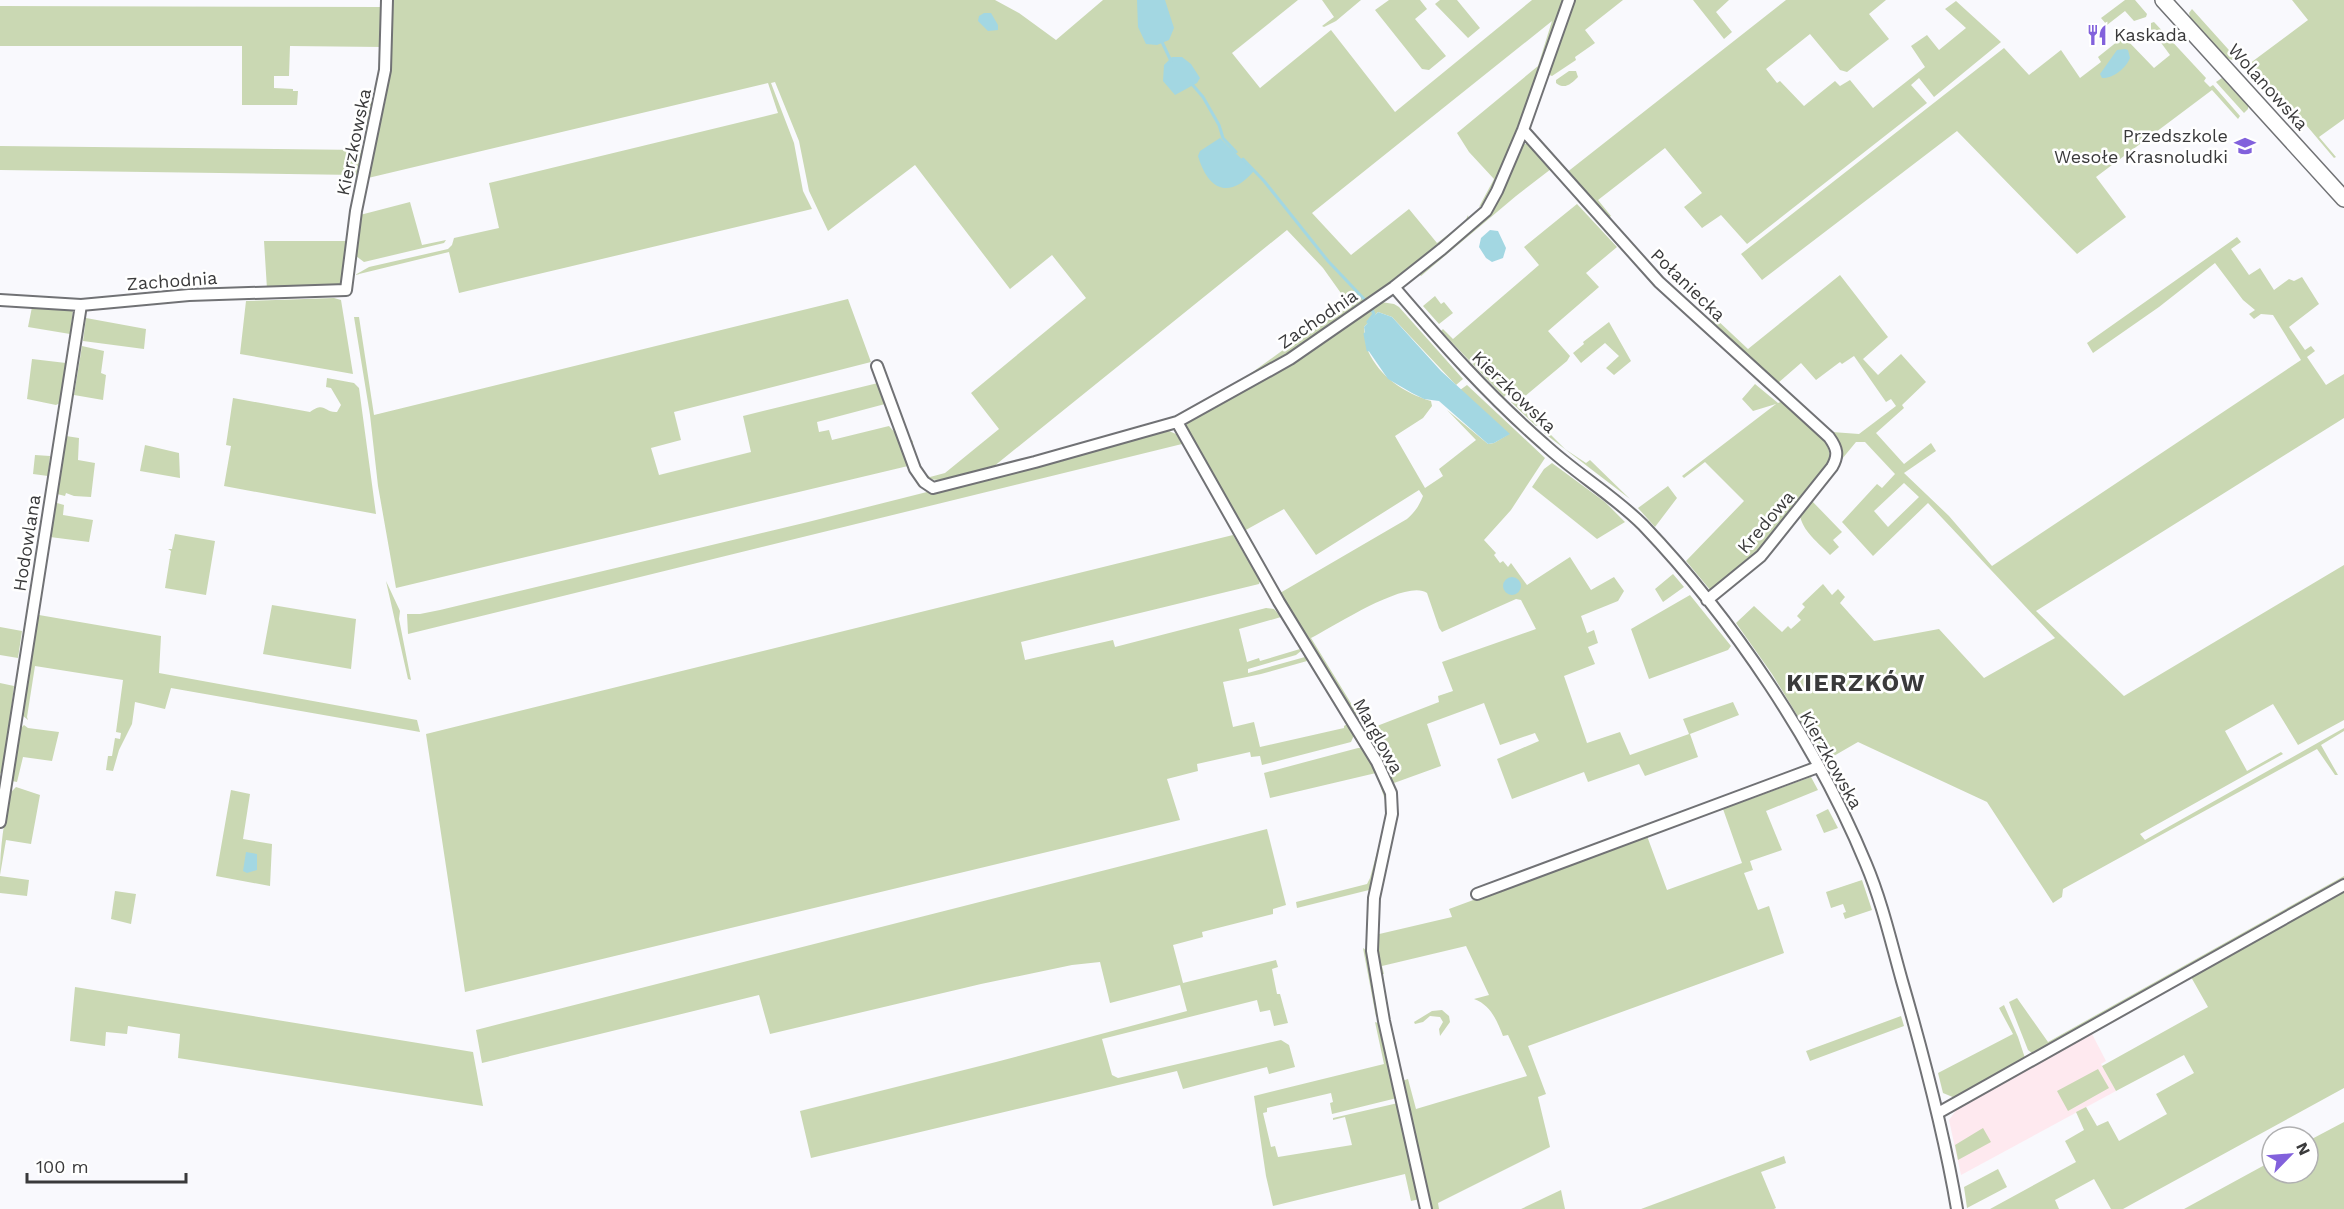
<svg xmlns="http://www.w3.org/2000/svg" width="2344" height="1209" viewBox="0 0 2344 1209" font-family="'Work Sans',sans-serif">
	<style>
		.education { fill: #fee9ef }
		.green { fill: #cad8b3; fill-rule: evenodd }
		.water { fill: #a3d7e2 }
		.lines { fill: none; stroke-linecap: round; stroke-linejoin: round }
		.stream { stroke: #a3d7e2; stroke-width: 3 }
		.street-casing { stroke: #717275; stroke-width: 14 }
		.primary-casing { stroke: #717275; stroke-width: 18 }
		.street { stroke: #fff; stroke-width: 10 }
		.primary { stroke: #fff; stroke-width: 15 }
		.labels { text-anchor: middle; stroke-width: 5; stroke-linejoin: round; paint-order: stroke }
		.poi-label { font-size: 18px; fill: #3a3a3b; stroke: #fff; text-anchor: start }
		.street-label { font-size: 18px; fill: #3a3a3b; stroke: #fff }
		.district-label { font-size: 24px; font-weight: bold; letter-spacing: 1.5px; fill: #3a3a3b; stroke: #fff }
	</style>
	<rect width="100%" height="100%" fill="#f9f9fd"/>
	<path class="education" d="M 2091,1032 L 2106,1061 L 2101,1064 L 2116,1091 L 1961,1175 L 1949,1120 L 1960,1105 Z"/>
	<path class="green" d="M 392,0 L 995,0 L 1019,13 L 1056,40 L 1103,0 L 1298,0 L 1232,53 L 1260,88 L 1331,30 L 1395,112 L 1532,0 L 1563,0 L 1522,117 L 1498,177 L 1483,205 L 1479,207 L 1494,179 L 1469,152 L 1457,133 L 1538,66 L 1552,21 L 1312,213 L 1351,255 L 1409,209 L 1437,243 L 1465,222 L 1468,215 L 1469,220 L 1458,230 C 1389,284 1320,336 1243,379 L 1348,303 L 1323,268 L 1287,230 L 993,467 C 976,472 931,490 920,472 C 915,464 913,453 910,444 L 913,440 C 911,454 919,469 930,477 L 945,473 L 999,429 L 971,393 L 1086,298 L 1052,255 L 1010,289 L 915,165 L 828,231 L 809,191 L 799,141 L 775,82 L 771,83 L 794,143 L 803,191 L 812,209 L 459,293 L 449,252 L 355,275 L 369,267 L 448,249 L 452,245 L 454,238 L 499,228 L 489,183 L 778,113 L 768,83 L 368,178 L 386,98 L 391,63 Z
		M 1322,0 L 1361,0 L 1336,21 L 1324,27 L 1322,26 L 1334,17 Z
		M 1389,0 L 1420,0 L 1427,9 L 1415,19 L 1446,56 L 1429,70 L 1422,69 L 1375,10 Z
		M 1440,0 L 1457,0 L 1480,28 L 1468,38 L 1435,4 Z
		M 1573,0 L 1623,0 L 1585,30 L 1595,43 L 1575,57 L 1576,60 L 1552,76 L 1547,74 Z
		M 1693,0 L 1729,0 L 1716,12 L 1732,32 L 1724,39 Z
		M 1786,0 L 1886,0 L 1869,14 L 1889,39 L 1847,72 L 1840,70 L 1810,34 L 1766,69 L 1777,83 L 1780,81 L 1804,106 L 1835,81 L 1840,86 L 1850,80 L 1873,108 L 1925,67 L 1911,46 L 1927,35 L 1939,50 L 1966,28 L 1945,9 L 1956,1 L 2001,42 L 1934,97 L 1919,78 L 1911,85 L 1927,103 L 1747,244 L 1721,215 L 1702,228 L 1684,207 L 1702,193 L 1665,148 L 1598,200 L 1611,216 L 1606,219 L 1566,173 Z
		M 2125,0 L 2135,0 L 2147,14 L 2146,17 L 2134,21 L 2125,11 L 2107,25 L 2101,18 Z
		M 2292,0 L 2344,0 L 2344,119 L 2319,137 L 2336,157 L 2334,158 L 2274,87 L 2271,89 L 2249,64 L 2308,20 Z
		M 0,6 L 381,7 L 383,47 L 290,46 L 289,76 L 274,76 L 274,88 L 293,89 L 293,91 L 298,91 L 297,105 L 242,105 L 242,46 L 0,46 Z
		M 2192,9 L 2237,59 L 2232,60 L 2227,58 L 2190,17 L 2189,13 Z
		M 2154,22 L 2206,78 L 2204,81 L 2210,87 L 2213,85 L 2240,116 L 2238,119 L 2212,90 L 2096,177 L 2126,217 L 2077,254 L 1957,131 L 1762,280 L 1741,254 L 2004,48 L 2029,75 L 2061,50 L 2080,78 L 2101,62 L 2098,57 L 2118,41 L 2126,39 L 2154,68 L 2170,55 L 2151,29 L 2151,23 Z
		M 1569,71 L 1576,71 L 1578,77 C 1571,84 1565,90 1556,83 L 1556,80 Z
		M 2222,78 L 2248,106 L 2248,109 L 2244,113 L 2216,82 Z
		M 370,101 L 374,101 L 342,281 L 339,285 L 267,289 L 264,241 L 347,241 L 357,175 L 0,170 L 0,146 L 363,150 Z
		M 1524,144 L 1530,144 L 1551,169 L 1516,196 L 1421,276 L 1418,273 L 1493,208 L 1519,147 Z
		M 410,202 L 422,245 L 446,240 L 444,243 L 364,262 L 356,256 L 360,215 Z
		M 1577,204 L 1617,247 L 1586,273 L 1599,287 L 1548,331 L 1570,356 L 1567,361 L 1518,402 L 1539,424 L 1536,426 L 1511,402 L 1514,399 L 1508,393 L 1504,397 L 1441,331 L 1443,329 L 1453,339 L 1539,265 L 1524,247 Z
		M 2237,237 L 2241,242 L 2231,249 L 2249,275 L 2260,268 L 2274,290 L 2289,279 L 2294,281 L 2302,277 L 2319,304 L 2289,327 L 2305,350 L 2311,346 L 2315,351 L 2307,357 L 2326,385 L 2344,374 L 2344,418 L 2036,611 L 2124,696 L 2344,565 L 2344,720 L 2298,745 L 2273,704 L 2225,731 L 2247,771 L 2281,752 L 2283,754 L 2140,834 L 2145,840 L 2344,728 L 2344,731 L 2321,745 L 2338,775 L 2335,775 L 2317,749 L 2063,889 L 2062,897 L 2053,903 L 1987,802 L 1858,742 L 1825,761 L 1772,674 L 1736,623 L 1754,606 L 1782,632 L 1788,626 L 1791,629 L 1801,620 L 1797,616 L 1805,607 L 1802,604 L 1823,584 L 1832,595 L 1838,589 L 1845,597 L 1840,603 L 1874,641 L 1939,629 L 1984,678 L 2055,638 L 1928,503 L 1873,556 L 1842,522 L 1877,484 L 1882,488 L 1895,474 L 1865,442 L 1856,442 L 1842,459 L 1840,443 L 1832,432 L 1859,434 L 1896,406 L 1891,399 L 1886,402 L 1854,356 L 1842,364 L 1840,362 L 1816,380 L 1801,363 L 1778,383 L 1709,322 L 1715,318 L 1748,349 L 1840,275 L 1888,337 L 1863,359 L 1878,375 L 1901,354 L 1926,382 L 1902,405 L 1904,408 L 1876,433 L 1904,464 L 1931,443 L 1936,451 L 1904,473 L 1949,516 L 1992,566 L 2301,360 L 2273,315 L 2261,314 L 2254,319 L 2249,314 L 2255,310 L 2243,300 L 2215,263 L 2159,307 L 2093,353 L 2087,343 ZM 1904,483 L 1919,497 L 1888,527 L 1874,511 Z
		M 1435,296 L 1441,304 L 1444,302 L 1453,313 L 1439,324 L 1423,306 Z
		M 334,298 L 341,300 L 353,374 L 240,354 L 246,301 Z
		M 848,299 L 871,362 L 674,412 L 681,440 L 651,448 L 659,475 L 751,452 L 743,416 L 878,383 L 885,404 L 817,422 L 819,432 L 829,430 L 832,440 L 889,426 L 897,435 L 908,466 L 396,588 L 378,486 L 370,415 L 354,317 L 359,317 L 374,415 Z
		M 1381,302 L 1394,304 L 1399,307 L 1463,379 L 1456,385 L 1392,317 L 1378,312 L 1364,327 C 1365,334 1365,344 1368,351 C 1380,377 1404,393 1431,401 L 1432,406 L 1423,418 L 1395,436 L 1425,488 L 1443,476 L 1439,469 L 1476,440 L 1447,410 L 1488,444 L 1494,443 L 1509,434 L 1460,390 L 1467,385 L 1545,458 L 1511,510 L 1484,540 L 1496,553 L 1494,555 L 1500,563 L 1503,561 L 1508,567 L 1511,563 L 1527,585 L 1570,557 L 1591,590 L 1614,577 L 1624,591 L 1618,601 L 1581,616 L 1587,633 L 1594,630 L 1598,643 L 1588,647 L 1595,664 L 1564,676 L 1587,743 L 1620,732 L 1630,755 L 1689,734 L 1683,719 L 1733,702 L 1739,715 L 1690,734 L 1698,757 L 1645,776 L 1639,764 L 1588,782 L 1584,772 L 1512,799 L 1497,759 L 1539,741 L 1535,733 L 1500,745 L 1484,703 L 1427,724 L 1441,766 L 1394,783 L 1391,781 L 1364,731 L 1439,702 L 1438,696 L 1453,691 L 1442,662 L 1536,629 L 1521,600 L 1516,599 L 1442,632 L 1439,628 L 1427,593 C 1407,578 1333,627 1311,638 L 1357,713 L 1362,717 L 1354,716 L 1280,593 L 1407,519 C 1415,512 1419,506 1423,496 L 1419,490 L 1316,555 L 1284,509 L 1244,531 L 1186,426 L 1188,422 L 1293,362 Z
		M 32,307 L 73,310 L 70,334 L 28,327 Z
		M 86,318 L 146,329 L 144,349 L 83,341 Z
		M 1609,322 L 1631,361 L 1614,375 L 1606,368 L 1619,356 L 1605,343 L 1581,363 L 1573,353 L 1584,344 L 1583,342 Z
		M 82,346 L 104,351 L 101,373 L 106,375 L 103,400 L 74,395 Z
		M 32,359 L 66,363 L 60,403 L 56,405 L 27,399 Z
		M 327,378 L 354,383 L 359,388 L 376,514 L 224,486 L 231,446 L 226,445 L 233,398 L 310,412 C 325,401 324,413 337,412 L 341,405 L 331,388 L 326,387 Z
		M 1755,384 L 1778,403 L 1783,401 C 1799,416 1835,438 1829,462 C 1791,511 1762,553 1711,591 L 1686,561 L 1744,501 L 1705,462 L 1684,478 L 1682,476 L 1776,404 L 1753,411 L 1742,399 Z
		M 1546,430 L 1565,449 L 1586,463 L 1590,460 L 1630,499 L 1544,433 Z
		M 1169,431 L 1176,434 L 1182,444 L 408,634 L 407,614 L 420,614 L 440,610 L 808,522 Z
		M 66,436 L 79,438 L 78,460 L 95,463 L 91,497 L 74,496 L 66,493 L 65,496 L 57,494 Z
		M 145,445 L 179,453 L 180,478 L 140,471 Z
		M 35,455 L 50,456 L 48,476 L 33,474 Z
		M 1552,463 L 1605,502 L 1625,522 L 1597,539 L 1532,487 L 1544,469 Z
		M 1668,486 L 1677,498 L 1655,527 L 1638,508 Z
		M 1811,500 L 1842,532 L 1833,540 L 1839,547 L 1830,555 C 1819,543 1802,531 1800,515 Z
		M 57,503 L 64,505 L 63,515 L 93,520 L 89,542 L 50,537 L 54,504 Z
		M 175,534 L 215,541 L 206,595 L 165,588 L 171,551 L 168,549 L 172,549 Z
		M 1233,535 L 1260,581 L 1259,584 L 1021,642 L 1025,660 L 1113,640 L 1115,647 L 1266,608 L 1274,609 L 1281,617 L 1239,629 L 1247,662 L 1259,658 L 1260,661 L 1300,649 L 1301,651 L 1296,655 L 1248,669 L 1248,673 L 1305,657 L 1307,661 L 1261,674 L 1223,682 L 1233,727 L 1254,722 L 1260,747 L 1344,728 L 1344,726 L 1349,723 L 1355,733 L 1351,742 L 1262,765 L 1260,756 L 1251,757 L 1250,752 L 1197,764 L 1198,771 L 1167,779 L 1180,820 L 465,992 L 426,734 Z
		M 1673,574 L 1684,587 L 1663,602 L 1655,589 Z
		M 386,581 L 400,611 L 399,619 L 411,680 L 408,679 Z
		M 1690,595 L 1731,646 L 1728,650 L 1649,679 L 1631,629 Z
		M 272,605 L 356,619 L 351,669 L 263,654 Z
		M 39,615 L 161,636 L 159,673 L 417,720 L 420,732 L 171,688 L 165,709 L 135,702 L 132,724 L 119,750 L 113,771 L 106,770 L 108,756 L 112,756 L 115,738 L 120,739 L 121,733 L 116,732 L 123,680 L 35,666 L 27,717 L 28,720 L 22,715 L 36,618 Z
		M 0,627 L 22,631 L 18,658 L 0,655 Z
		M 0,683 L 14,686 L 4,769 L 0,774 Z
		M 24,725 L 28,728 L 59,732 L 52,761 L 23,757 L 17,782 L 12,781 L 19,730 Z
		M 1358,748 L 1362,748 C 1377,769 1394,796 1385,822 L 1385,800 L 1376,773 L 1270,798 L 1264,773 Z
		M 1811,777 L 1818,790 L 1766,811 L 1782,850 L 1750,861 L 1753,870 L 1744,873 L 1758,910 L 1769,906 L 1784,953 L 1528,1046 L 1546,1094 L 1538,1097 L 1550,1147 L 1438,1203 L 1439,1209 L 1430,1209 L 1402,1081 L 1408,1079 L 1416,1109 L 1527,1076 L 1508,1035 L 1503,1036 C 1497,1021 1491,1005 1474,999 L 1489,995 L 1466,946 L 1382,966 L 1384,974 L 1379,974 L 1375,935 L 1452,917 L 1449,909 L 1647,836 L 1667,890 L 1742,863 L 1723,809 Z
		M 16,787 L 40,795 L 31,844 L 6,840 L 0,875 C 0,847 4,821 10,793 Z
		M 231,790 L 250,794 L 243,839 L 272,844 L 270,886 L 216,876 Z
		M 1828,809 L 1838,828 L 1824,833 L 1816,815 Z
		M 1267,829 L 1286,905 L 1273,909 L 1273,914 L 1202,932 L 1203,937 L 1173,945 L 1183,983 L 1276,960 L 1278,967 L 1272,969 L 1277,994 L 1280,994 L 1288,1023 L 1274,1026 L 1270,1010 L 1260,1012 L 1257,1000 L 1102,1039 L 1112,1075 L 1118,1078 L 1281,1040 L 1289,1045 L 1295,1067 L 1269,1074 L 1267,1067 L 1183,1089 L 1177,1071 L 811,1158 L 800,1111 L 996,1062 L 1187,1011 L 1180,985 L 1110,1003 L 1100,962 L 1072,965 L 981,984 L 770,1034 L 759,995 L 482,1063 L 476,1030 Z
		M 1383,830 L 1385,831 L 1369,890 L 1297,908 L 1296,902 L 1367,884 L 1370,878 Z
		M 0,876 L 29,880 L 27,896 L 0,893 Z
		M 2344,876 L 2344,879 L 2039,1051 L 2032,1053 L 2028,1050 L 2009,1002 L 2017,998 L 2048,1042 Z
		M 1862,880 L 1872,910 L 1845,919 L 1843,913 L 1846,912 L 1843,904 L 1831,908 L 1826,892 Z
		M 2344,888 L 2344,1088 L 2123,1209 L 2111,1209 L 2094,1179 L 2055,1200 L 2059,1209 L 1990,1209 L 2076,1162 L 2065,1141 L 2084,1130 L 2076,1112 L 2086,1107 L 2097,1126 L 2108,1121 L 2119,1141 L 2167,1114 L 2156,1094 L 2194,1073 L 2184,1055 L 2116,1091 L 2102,1066 L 2208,1007 L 2191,977 L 2196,972 Z
		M 115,891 L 136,894 L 131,924 L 111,919 Z
		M 1363,948 L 1366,950 L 1379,1016 L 1376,1017 Z
		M 75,987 L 473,1052 L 483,1106 L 178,1058 L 180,1034 L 128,1026 L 127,1034 L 106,1032 L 105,1046 L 70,1041 Z
		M 2004,1005 L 2018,1037 L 2025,1058 L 1955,1098 L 1943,1093 L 1938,1073 L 2013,1034 L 1999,1008 Z
		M 1442,1010 L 1449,1016 L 1450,1022 L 1440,1036 L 1439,1029 L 1443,1022 L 1440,1017 L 1430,1016 L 1423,1022 L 1415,1024 L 1414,1022 L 1432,1011 Z
		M 1901,1016 L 1904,1026 L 1810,1061 L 1806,1051 Z
		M 1375,1022 L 1381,1024 L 1397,1098 L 1332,1114 L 1330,1103 L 1333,1102 L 1331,1093 L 1267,1108 L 1267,1112 L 1263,1113 L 1271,1147 L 1275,1146 L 1278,1157 L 1352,1145 L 1345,1117 L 1333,1120 L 1333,1118 L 1398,1103 L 1420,1199 L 1411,1201 L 1405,1174 L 1273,1206 L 1266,1176 L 1254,1096 L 1384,1064 Z
		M 2098,1069 L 2109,1088 L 2068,1111 L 2057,1091 Z
		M 2344,1122 L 2344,1209 L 2184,1209 L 2272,1161 L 2272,1173 L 2308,1173 L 2308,1141 Z
		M 1983,1128 L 1991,1142 L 1958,1160 L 1955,1145 Z
		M 1784,1156 L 1786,1163 L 1761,1172 L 1776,1208 L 1774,1209 L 1641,1209 Z
		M 1998,1169 L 2007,1187 L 1967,1208 L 1964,1187 Z
		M 1561,1190 L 1565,1209 L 1521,1209 Z"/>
	<path class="water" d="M 1137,0 L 1165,0 L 1174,28 L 1169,40 L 1157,45 L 1146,44 L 1138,27 Z
		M 984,13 L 991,13 L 998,25 L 998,30 L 988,31 L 978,21 L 979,16 Z
		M 2125,49 L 2128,50 L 2130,58 C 2126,68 2113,79 2102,78 L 2100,74 L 2117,50 Z
		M 1172,57 L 1182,57 L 1191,64 L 1200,78 L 1197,83 L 1175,95 L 1163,81 L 1164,65 Z
		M 1220,138 L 1254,171 C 1229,200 1208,190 1198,156 L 1200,151 Z
		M 1490,230 L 1498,231 L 1506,248 L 1503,258 L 1492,262 L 1486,258 L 1479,247 L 1481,238 Z
		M 1378,312 L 1392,317 L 1441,371 L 1510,434 L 1494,443 L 1488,444 L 1439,401 L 1424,399 L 1412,393 L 1388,379 L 1368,350 L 1364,327 Z
		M1503 586a9 9 0 1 1 18 0a9 9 0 1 1-18 0Z
		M 246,852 L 257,854 L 257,870 L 247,873 L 243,871 Z"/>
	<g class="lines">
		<path class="stream" d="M 1162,42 L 1171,61
			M 1191,83 L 1203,97 L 1219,125 L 1223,138 L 1236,152
			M 1243,159 L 1264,181 L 1328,261 L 1365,300
			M 1368,322 L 1374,314 L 1372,310
			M 1365,334 L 1368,350"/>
		<defs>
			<path id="street" d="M 1523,130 L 1659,282 L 1829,437 C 1837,448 1839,455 1832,467 L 1761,556 L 1707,600
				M 1394,287 C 1441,342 1489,396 1544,444 C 1575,473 1613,495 1643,525 C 1732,618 1817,745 1866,864 C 1882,902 1891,942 1902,981 C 1924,1057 1944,1132 1957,1209
				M 0,300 L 81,305 L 189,295 L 346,290 L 356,211 L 385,70 L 387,0
				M 877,366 L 915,469 L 924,482 L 933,488 L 1035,462 L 1177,422 L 1290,359 L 1394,287 L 1442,249 L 1486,211 L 1497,191 L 1523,130 L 1569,0
				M 1177,422 L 1279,602 L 1377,762 L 1391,793 L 1392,814 L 1374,898 L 1372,951 L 1384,1021 L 1426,1209
				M 0,822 L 81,305
				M 1477,894 L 1818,767
				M 1938,1113 L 2344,885"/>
			<path id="primary" d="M 2163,0 L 2344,199"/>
		</defs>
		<use href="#street" class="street-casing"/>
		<use href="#primary" class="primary-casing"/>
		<use href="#street" class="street"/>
		<use href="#primary" class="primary"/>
	</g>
	<defs>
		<symbol id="restaurant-bare" viewBox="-9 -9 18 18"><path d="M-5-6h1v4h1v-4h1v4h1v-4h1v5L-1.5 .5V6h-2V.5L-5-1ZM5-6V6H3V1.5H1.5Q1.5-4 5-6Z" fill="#8261dc" stroke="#fff" stroke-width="2.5" paint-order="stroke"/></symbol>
		<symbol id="school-bare" viewBox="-9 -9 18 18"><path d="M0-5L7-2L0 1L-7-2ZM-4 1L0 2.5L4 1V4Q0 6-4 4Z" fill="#8261dc" stroke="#fff" stroke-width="2.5" paint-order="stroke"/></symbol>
	</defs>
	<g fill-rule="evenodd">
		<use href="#restaurant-bare" x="2082" y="20" width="30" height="30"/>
		<use href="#school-bare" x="2230" y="131" width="30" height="30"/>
	</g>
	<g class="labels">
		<g class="poi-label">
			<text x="2114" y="41">Kaskada</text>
			<text x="2228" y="142" text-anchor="end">Przedszkole<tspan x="2228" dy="21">Wesołe Krasnoludki</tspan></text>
		</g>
		<g class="street-label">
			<text transform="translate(2268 87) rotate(48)" y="6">Wolanowska</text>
			<text transform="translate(354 142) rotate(-78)" y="6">Kierzkowska</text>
			<text transform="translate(172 281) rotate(-4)" y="6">Zachodnia</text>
			<text transform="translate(1688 285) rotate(44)" y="6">Połaniecka</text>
			<text transform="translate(1318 319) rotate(-34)" y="6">Zachodnia</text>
			<text transform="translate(1514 392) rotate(44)" y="6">Kierzkowska</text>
			<text transform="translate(1766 522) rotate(-49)" y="6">Kredowa</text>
			<text transform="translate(27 543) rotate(-81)" y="6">Hodowlana</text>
			<text transform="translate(1378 736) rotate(61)" y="6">Marglowa</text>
			<text transform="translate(1831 760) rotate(61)" y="6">Kierzkowska</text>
		</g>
		<g class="district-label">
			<text x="1856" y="691">KIERZKÓW</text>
		</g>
	</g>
	<g transform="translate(2290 1155) rotate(65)"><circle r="28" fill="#ffffff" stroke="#b0b0b1" stroke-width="1.5"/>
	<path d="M0-4.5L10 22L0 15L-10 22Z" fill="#8261dc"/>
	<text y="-9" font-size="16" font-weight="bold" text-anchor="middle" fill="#3a3a3b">N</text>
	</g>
	<path d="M27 1173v9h159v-9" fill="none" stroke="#3a3a3b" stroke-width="3"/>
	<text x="36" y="1173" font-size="18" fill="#3a3a3b" stroke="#ffffff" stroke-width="4.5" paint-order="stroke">100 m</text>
</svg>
